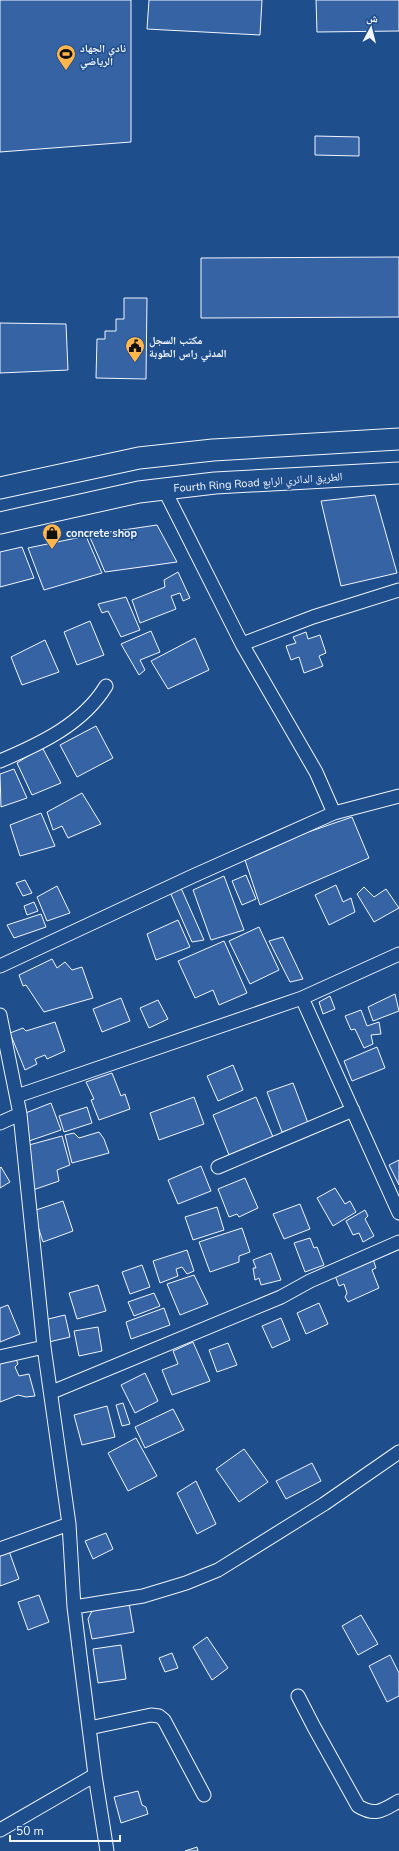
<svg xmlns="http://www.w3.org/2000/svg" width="399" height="1851" viewBox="0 0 399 1851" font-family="'Nunito Sans','Noto Naskh Arabic',sans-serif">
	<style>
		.building { fill: #3563a3; stroke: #f2f6ff }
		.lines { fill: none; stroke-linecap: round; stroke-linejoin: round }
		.minor-casing { stroke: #f2f6ff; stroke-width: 15 }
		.primary-casing { stroke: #f2f6ff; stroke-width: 23 }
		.minor { stroke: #1f4e8c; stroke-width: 13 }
		.primary { stroke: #1f4e8c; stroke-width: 21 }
		.labels { text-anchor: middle; stroke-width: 3; stroke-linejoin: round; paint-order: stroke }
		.poi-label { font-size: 11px; font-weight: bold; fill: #f2f6ff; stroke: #1f4e8c; text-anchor: start }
		.street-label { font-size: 11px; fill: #f2f6ff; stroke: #1f4e8c }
	</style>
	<rect width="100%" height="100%" fill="#1f4e8c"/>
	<path class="building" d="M 0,0 L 131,0 L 131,142 L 0,152 Z
		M 149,0 L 262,0 L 260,35 L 147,29 Z
		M 316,0 L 399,0 L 399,31 L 317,32 Z
		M 315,136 L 359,137 L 359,156 L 315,155 Z
		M 399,257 L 399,317 L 201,318 L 201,258 Z
		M 124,298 L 147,298 L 146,379 L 96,378 L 97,339 L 105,339 L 105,331 L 116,331 L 116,319 L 124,319 Z
		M 0,323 L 66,324 L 68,370 L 0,373 Z
		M 375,495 L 397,573 L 341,586 L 321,501 Z
		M 157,525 L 177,562 L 105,572 L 89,535 Z
		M 86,536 L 102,573 L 44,590 L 28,548 Z
		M 22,547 L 34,578 L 0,587 L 0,552 Z
		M 178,572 L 190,598 L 183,601 L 180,593 L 171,596 L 176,609 L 140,623 L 132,600 L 165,587 L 164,580 Z
		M 126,597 L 140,630 L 121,637 L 108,611 L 102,613 L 98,604 Z
		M 90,621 L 104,655 L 77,665 L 64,632 Z
		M 151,631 L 160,652 L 140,660 L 145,670 L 139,675 L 121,644 Z
		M 306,632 L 308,639 L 320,635 L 326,653 L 319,656 L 323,666 L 304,673 L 299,657 L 291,660 L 286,646 L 296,643 L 293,637 Z
		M 195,638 L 209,670 L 168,689 L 151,661 Z
		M 45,640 L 59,672 L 22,685 L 11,657 Z
		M 96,726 L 113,758 L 77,777 L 60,745 Z
		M 42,747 L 61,783 L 32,795 L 17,763 Z
		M 14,769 L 27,798 L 1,807 L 0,774 Z
		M 82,793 L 101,824 L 68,838 L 62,826 L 53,830 L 47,812 Z
		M 41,813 L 55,846 L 20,856 L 10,825 Z
		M 352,817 L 369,858 L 260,905 L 245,860 L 288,839 Z
		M 246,875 L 256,899 L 242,905 L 232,881 Z
		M 224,876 L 244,930 L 211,940 L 193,890 Z
		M 25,880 L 32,893 L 23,896 L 16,883 Z
		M 336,885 L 343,902 L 351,898 L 355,912 L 329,925 L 315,895 Z
		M 57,886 L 70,913 L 47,921 L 37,897 Z
		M 364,887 L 374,897 L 386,889 L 399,908 L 374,922 L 357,894 Z
		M 181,888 L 204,940 L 192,942 L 170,892 Z
		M 34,902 L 38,911 L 27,915 L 24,906 Z
		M 41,914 L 46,927 L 14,938 L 7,925 Z
		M 178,920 L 190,947 L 156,960 L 147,934 Z
		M 259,927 L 279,970 L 250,984 L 229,941 Z
		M 283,937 L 303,979 L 290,982 L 269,941 Z
		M 224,941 L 247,993 L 219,1005 L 213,990 L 195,998 L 178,961 Z
		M 52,959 L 57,968 L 65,962 L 72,970 L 82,967 L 93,998 L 44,1012 L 26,985 L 23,986 L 19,975 Z
		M 395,994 L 399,1011 L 373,1021 L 368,1007 Z
		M 330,996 L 335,1009 L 323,1014 L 319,1002 Z
		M 121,998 L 130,1021 L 102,1032 L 93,1009 Z
		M 158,1000 L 168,1019 L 149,1028 L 140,1008 Z
		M 361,1010 L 367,1026 L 379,1022 L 381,1034 L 371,1035 L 373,1044 L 364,1048 L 355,1029 L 351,1030 L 345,1016 Z
		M 55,1022 L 65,1051 L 47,1059 L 45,1055 L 35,1059 L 37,1064 L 25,1070 L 10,1033 L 23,1028 L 26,1031 Z
		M 377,1047 L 385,1068 L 352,1081 L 344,1061 Z
		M 233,1065 L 243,1090 L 218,1101 L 207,1076 Z
		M 112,1073 L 121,1096 L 125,1094 L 130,1109 L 99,1120 L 91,1100 L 94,1099 L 86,1082 Z
		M 293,1083 L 308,1123 L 282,1132 L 267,1092 Z
		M 194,1097 L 204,1124 L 159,1140 L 150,1113 Z
		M 256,1097 L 273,1137 L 229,1155 L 213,1115 Z
		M 51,1103 L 61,1130 L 29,1141 L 23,1114 Z
		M 87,1107 L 92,1123 L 64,1132 L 59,1116 Z
		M 99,1132 L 104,1139 L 109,1153 L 72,1163 L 65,1135 L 74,1133 L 79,1138 Z
		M 62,1136 L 70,1165 L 57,1170 L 59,1181 L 33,1190 L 29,1145 Z
		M 399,1160 L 399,1185 L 389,1165 Z
		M 201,1166 L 211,1191 L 178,1204 L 168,1180 Z
		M 1,1167 L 10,1182 L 0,1188 L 0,1168 Z
		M 245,1178 L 258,1208 L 239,1217 L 237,1214 L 229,1217 L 218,1189 Z
		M 335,1188 L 345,1204 L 350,1201 L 356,1212 L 333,1226 L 317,1198 Z
		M 63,1201 L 73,1231 L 43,1242 L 33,1211 Z
		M 300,1204 L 310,1229 L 284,1239 L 273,1214 Z
		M 217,1207 L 224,1230 L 193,1240 L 185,1217 Z
		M 365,1210 L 368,1216 L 365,1219 L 374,1236 L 363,1242 L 359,1233 L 353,1235 L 346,1221 Z
		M 242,1228 L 250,1252 L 239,1256 L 239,1262 L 210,1272 L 199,1242 Z
		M 310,1238 L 314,1248 L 317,1247 L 324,1265 L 305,1272 L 294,1243 Z
		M 187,1250 L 194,1271 L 187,1274 L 182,1267 L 176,1269 L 178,1276 L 160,1283 L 153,1261 Z
		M 271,1253 L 281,1280 L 261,1285 L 259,1278 L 255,1280 L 253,1268 L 256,1268 L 253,1260 Z
		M 372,1256 L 376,1268 L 372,1270 L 379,1288 L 348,1302 L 345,1297 L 347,1293 L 344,1284 L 339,1286 L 334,1273 Z
		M 142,1265 L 150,1287 L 130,1294 L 122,1272 Z
		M 194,1275 L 208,1304 L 180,1315 L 167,1284 Z
		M 98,1285 L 106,1311 L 77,1319 L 69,1293 Z
		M 154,1293 L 160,1306 L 134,1316 L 128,1302 Z
		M 319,1303 L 328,1324 L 306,1334 L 297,1313 Z
		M 8,1305 L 20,1334 L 0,1342 L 0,1308 Z
		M 164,1308 L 170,1325 L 131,1339 L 126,1322 Z
		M 65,1315 L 70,1337 L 49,1342 L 44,1320 Z
		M 281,1318 L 290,1340 L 272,1348 L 262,1326 Z
		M 98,1327 L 102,1351 L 79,1356 L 74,1331 Z
		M 193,1342 L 210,1381 L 172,1395 L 162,1370 L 178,1364 L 173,1351 Z
		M 228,1343 L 237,1365 L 217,1372 L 209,1350 Z
		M 14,1354 L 18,1364 L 15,1367 L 19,1376 L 29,1374 L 35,1396 L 26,1397 L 18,1395 L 0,1402 L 0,1359 Z
		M 145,1373 L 158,1401 L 135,1413 L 121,1385 Z
		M 123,1403 L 130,1424 L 122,1426 L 116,1405 Z
		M 107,1406 L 115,1437 L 82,1445 L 74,1415 Z
		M 173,1409 L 184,1430 L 145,1448 L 135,1427 Z
		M 136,1438 L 157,1476 L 128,1491 L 108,1453 Z
		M 244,1449 L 268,1482 L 239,1502 L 216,1469 Z
		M 312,1463 L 321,1481 L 286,1499 L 276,1481 Z
		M 196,1481 L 216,1524 L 197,1534 L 177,1493 Z
		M 106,1533 L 113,1549 L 93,1559 L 85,1541 Z
		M 9,1551 L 19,1579 L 0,1586 L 0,1555 Z
		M 39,1595 L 49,1622 L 28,1630 L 18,1602 Z
		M 129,1603 L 134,1632 L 92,1639 L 88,1619 L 92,1611 Z
		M 361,1615 L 378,1644 L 358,1655 L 342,1626 Z
		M 207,1637 L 228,1668 L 212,1680 L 193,1647 Z
		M 121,1645 L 126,1679 L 98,1683 L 93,1649 Z
		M 172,1653 L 178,1668 L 165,1672 L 159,1658 Z
		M 390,1655 L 399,1673 L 399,1696 L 387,1702 L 369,1666 Z
		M 138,1791 L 142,1805 L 146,1807 L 148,1814 L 121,1823 L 114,1797 Z
		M 197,1847 L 198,1851 L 185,1851 Z"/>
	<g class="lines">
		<defs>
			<path id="minor" d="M 164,489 L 242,644 L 316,772 L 334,813
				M 242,644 L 313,617 L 399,590
				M 0,761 C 40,744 83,724 106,686
				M 0,966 L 193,876 L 334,813 L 399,796
				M 302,998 L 399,954
				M 0,1015 L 20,1114 L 44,1347 L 69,1524 L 74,1607 L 81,1664 L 95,1775 L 107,1851
				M 17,1096 L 302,998 L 399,1213
				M 0,1123 L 20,1114
				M 218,1167 L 353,1110
				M 0,1357 L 44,1347
				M 52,1392 L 281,1297 L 310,1281 L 399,1242
				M 0,1549 L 69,1524
				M 74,1607 L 143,1596 L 186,1583 L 218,1570 L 324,1504 L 399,1452
				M 298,1696 L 314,1727 L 358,1806 C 376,1817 383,1810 399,1801
				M 89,1728 L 151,1715 L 159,1716 L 164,1720 L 204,1795
				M 0,1830 L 95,1775"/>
			<path id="primary" d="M 0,488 L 139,458 L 213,450 L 399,439
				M 0,523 L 139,492 L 215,483 L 399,473"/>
		</defs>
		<use href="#minor" class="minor-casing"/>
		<use href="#primary" class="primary-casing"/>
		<use href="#minor" class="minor"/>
		<use href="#primary" class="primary"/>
	</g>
	<defs>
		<symbol id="stadium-pin" viewBox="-11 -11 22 30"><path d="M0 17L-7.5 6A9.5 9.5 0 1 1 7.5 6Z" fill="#ffb74d" stroke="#1f4e8c"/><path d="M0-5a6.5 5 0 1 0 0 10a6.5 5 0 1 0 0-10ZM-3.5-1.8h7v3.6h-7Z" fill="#111"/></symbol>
		<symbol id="civic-pin" viewBox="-11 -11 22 30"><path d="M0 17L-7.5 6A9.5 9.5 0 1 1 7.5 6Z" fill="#ffb74d" stroke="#1f4e8c"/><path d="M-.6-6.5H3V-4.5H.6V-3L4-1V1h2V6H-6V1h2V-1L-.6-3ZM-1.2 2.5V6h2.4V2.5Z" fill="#111"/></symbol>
		<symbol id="shop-pin" viewBox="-11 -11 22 30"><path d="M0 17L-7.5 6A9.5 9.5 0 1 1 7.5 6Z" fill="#ffb74d" stroke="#1f4e8c"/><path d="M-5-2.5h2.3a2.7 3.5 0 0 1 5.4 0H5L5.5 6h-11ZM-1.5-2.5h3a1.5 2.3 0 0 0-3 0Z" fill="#111"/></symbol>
	</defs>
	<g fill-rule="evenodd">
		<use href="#stadium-pin" x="55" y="43" width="22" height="30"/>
		<use href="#civic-pin" x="124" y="335" width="22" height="30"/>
		<use href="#shop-pin" x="41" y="522" width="22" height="30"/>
	</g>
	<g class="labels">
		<g class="poi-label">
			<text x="80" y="52">نادي الجهاد<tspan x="80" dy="13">الرياضي</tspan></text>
			<text x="149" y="344">مكتب السجل<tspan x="149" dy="13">المدني راس الطوبة</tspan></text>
			<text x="66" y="537">concrete shop</text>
		</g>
		<g class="street-label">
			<text transform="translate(258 482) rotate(-4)" y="4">Fourth Ring Road الطريق الدائري الرابع</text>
		</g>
	</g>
	<g transform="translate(371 28) rotate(7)" stroke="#1f4e8c" stroke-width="3" paint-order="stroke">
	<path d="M0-3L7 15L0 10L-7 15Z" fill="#f2f6ff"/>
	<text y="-6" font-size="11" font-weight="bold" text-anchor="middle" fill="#f2f6ff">ش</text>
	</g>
	<path d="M10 1835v6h110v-6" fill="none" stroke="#f2f6ff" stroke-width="2"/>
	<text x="16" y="1835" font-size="12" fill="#f2f6ff" stroke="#1f4e8c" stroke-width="3" paint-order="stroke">50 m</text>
</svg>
